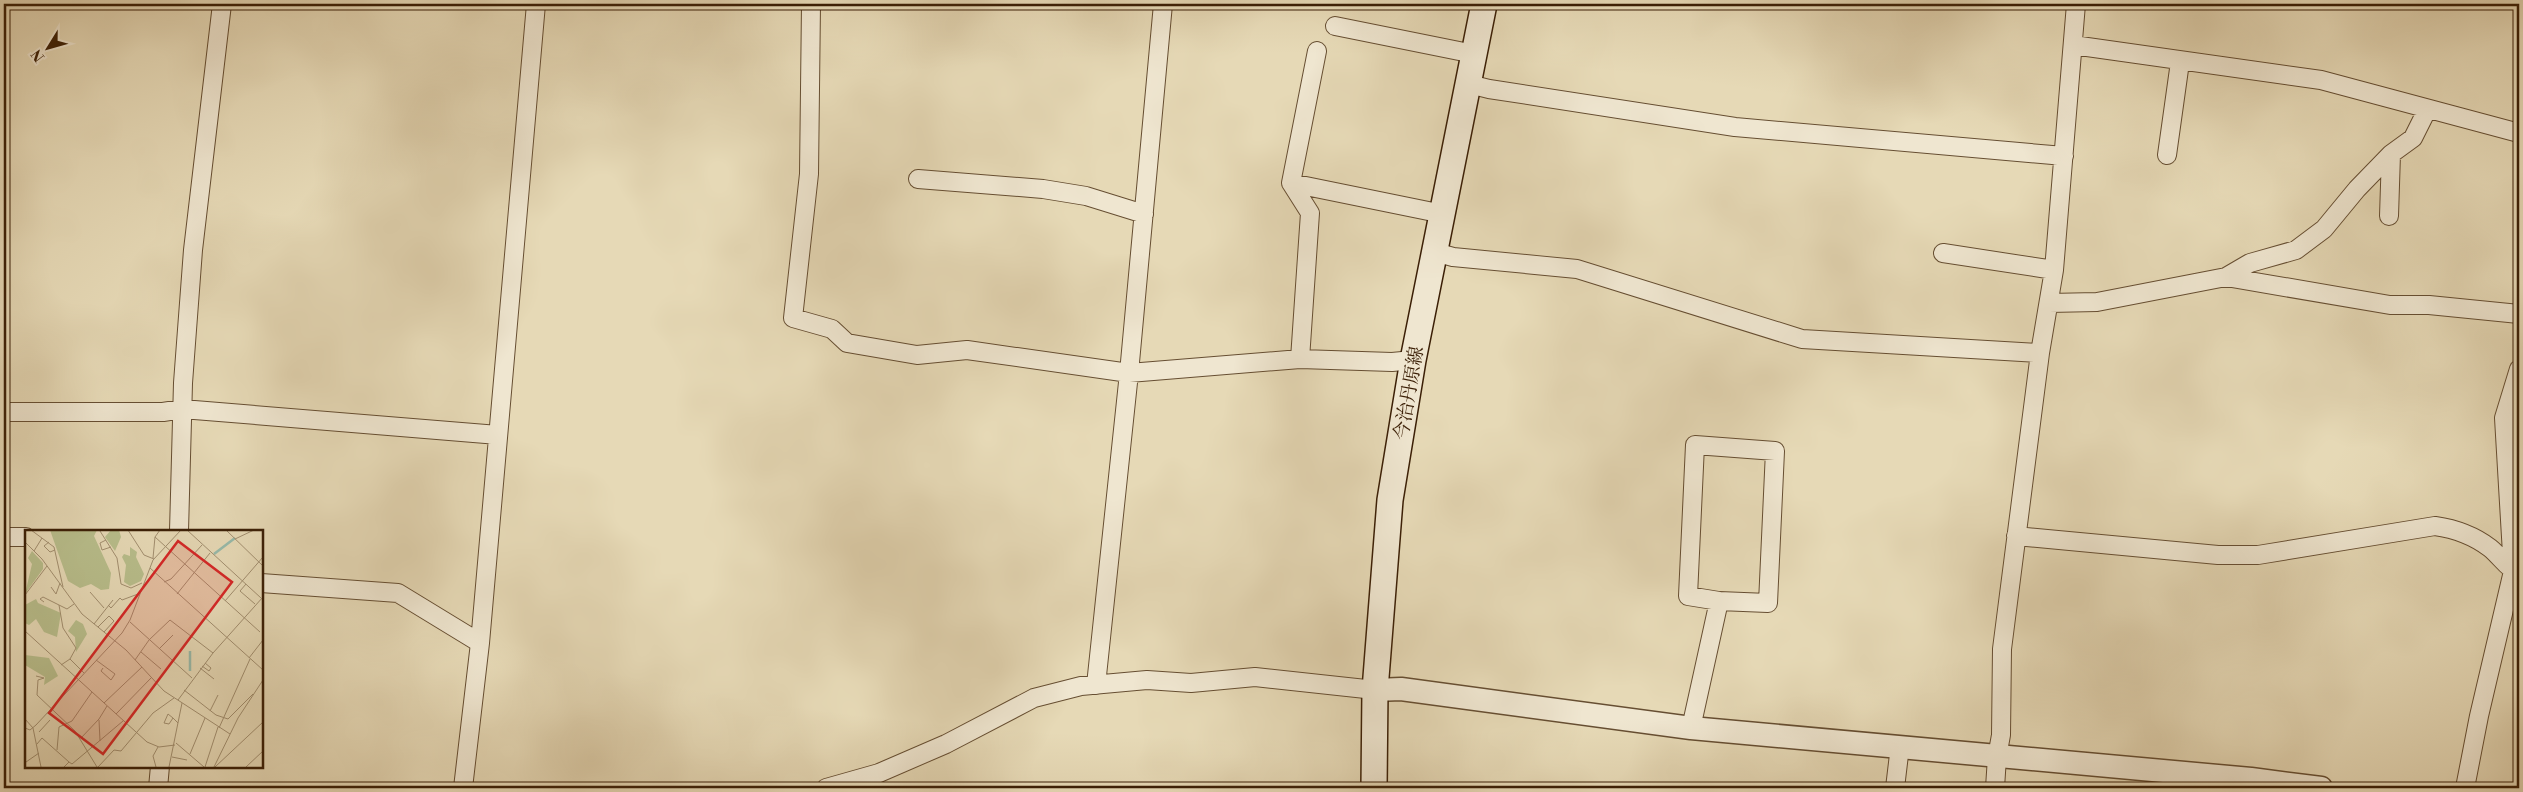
<svg xmlns="http://www.w3.org/2000/svg" width="2523" height="792" viewBox="0 0 2523 792" font-family="'Libre Bodoni','Noto Serif JP',serif">
	<style>
		.lines { fill: none; stroke-linecap: round; stroke-linejoin: round }
		.minor-casing { stroke: #664e32; stroke-width: 20 }
		.tertiary-casing { stroke: #664e32; stroke-width: 25 }
		.secondary-casing { stroke: #3b1f06; stroke-width: 28 }
		.minor { stroke: #efe6d0; stroke-width: 18 }
		.tertiary { stroke: #efe6d0; stroke-width: 22 }
		.secondary { stroke: #efe6d0; stroke-width: 25 }
		.labels { text-anchor: middle; stroke-width: 4; stroke-linejoin: round; paint-order: stroke }
		.street-label { font-size: 19px; fill: #3b1f06; stroke: #efe6d0 }
		.inset-river { fill: none; stroke: #97baaa; stroke-width: 2.5 }
		.inset-road { fill: none; stroke: #a28f70; stroke-width: 1 }
		.view { fill: #d62828; fill-opacity: 0.15; stroke: #d62828; stroke-width: 2.5 }
		.inset-edge { fill: none; stroke: #3b1f06; stroke-width: 2.5 }
	</style>
	<rect width="100%" height="100%" fill="#e6d9b6"/>
	<filter id="stains"><feTurbulence type="fractalNoise" baseFrequency=".004" numOctaves="4"/><feColorMatrix values="0 0 0 0 .2 0 0 0 0 .09 0 0 0 0 .02 0 0 0 .5 -.17"/></filter>
	<radialGradient id="worn" r=".72"><stop offset=".6" stop-color="#630" stop-opacity="0"/><stop offset="1" stop-color="#630" stop-opacity=".3"/></radialGradient>
	<g class="lines">
		<defs>
			<path id="minor" d="M 811,4 L 809,174 L 793,318 L 832,329 L 847,343 L 917,355 L 967,350 L 1129,373 L 1300,359 L 1392,362 L 1413,360
				M 1335,26 L 1474,54
				M 2073,45 L 2321,80 L 2519,133
				M 1469,84 L 1489,89 L 1735,127 L 2064,156
				M 2167,155 L 2180,62
				M 918,179 L 1043,189 L 1086,196 L 1144,214
				M 1291,183 L 1443,214
				M 2389,216 L 2391,154
				M 1435,252 L 1453,257 L 1577,269 L 1802,339 L 2040,353
				M 1943,253 L 2054,270
				M 2226,277 L 2250,263 L 2296,250 L 2324,229 L 2357,189 L 2391,154 L 2413,138 L 2427,110
				M 2049,303 L 2097,302 L 2226,277 L 2390,305 L 2429,305 L 2519,314
				M 1300,359 L 1310,213 L 1291,183 L 1317,51
				M 4,412 L 163,412 L 182,409 L 498,435
				M 179,531 L 183,383 L 193,250 L 222,4
				M 2016,536 L 2218,555 L 2258,555 L 2435,526 C 2456,529 2473,535 2490,548 C 2500,556 2507,568 2519,574
				M 4,537 L 26,537
				M 261,583 L 398,593 L 480,643
				M 1096,685 L 1129,373 L 1163,4
				M 1691,728 L 1719,601 L 1688,596 L 1695,445 L 1775,451 L 1768,603 L 1719,601
				M 158,788 L 160,766
				M 463,788 L 480,643 L 536,4
				M 826,788 L 879,773 L 946,744 L 1034,698 L 1081,686 L 1147,680 L 1191,683 L 1255,677 L 1375,690
				M 1895,788 L 1900,746
				M 1995,788 L 1997,757 L 2001,735 L 2002,649 L 2040,353 L 2054,270 L 2076,4
				M 2465,788 L 2479,716 L 2513,571 L 2504,418 L 2519,369"/>
			<path id="tertiary" d="M 1375,690 L 1401,689 L 1691,728 L 2251,779 L 2321,788"/>
			<path id="secondary" d="M 1374,788 L 1375,690 L 1390,500 L 1413,360 L 1484,4"/>
		</defs>
		<use href="#minor" class="minor-casing"/>
		<use href="#tertiary" class="tertiary-casing"/>
		<use href="#secondary" class="secondary-casing"/>
		<use href="#minor" class="minor"/>
		<use href="#tertiary" class="tertiary"/>
		<use href="#secondary" class="secondary"/>
	</g>
	<g class="labels">
		<g class="street-label">
			<text transform="translate(1408 393) rotate(-80)" y="7">今治丹原線</text>
		</g>
	</g>
	<g transform="translate(25 530)">
		<rect width="238" height="238" fill="#e6d9b6"/>
		<path d="M 25,0 L 72,0 L 69,6 L 86,43 L 84,59 L 76,60 L 66,54 L 55,58 L 43,51 ZM 86,0 L 94,0 L 96,7 L 90,21 L 80,7 ZM 105,17 L 112,22 L 111,27 L 119,44 L 116,51 L 105,56 L 99,52 L 101,35 L 97,27 L 99,24 L 105,26 ZM 7,21 L 18,33 L 18,39 L 0,64 L 7,34 L 3,28 ZM 11,69 L 13,73 L 36,83 L 32,107 L 19,102 L 11,89 L 4,95 L 0,93 L 0,75 ZM 51,90 L 58,94 L 62,104 L 51,122 L 50,107 L 43,101 ZM 0,125 L 24,128 L 33,146 L 19,155 L 20,147 L 0,135 Z" fill="#b8be8c"/>
		<path class="inset-river" d="M 189,24 L 210,8M 165,121 L 165,141"/>
		<path class="inset-road" d="M 6,0 L 29,17 L 38,57M 103,0 L 119,25 L 129,29M 162,0 L 236,68M 201,0 L 238,36M 75,1 L 92,28 L 96,54 L 106,58 L 117,53M 130,7 L 235,102M 210,9 L 229,0M 81,10 L 75,13 L 77,20 L 86,17M 0,12 L 17,29 L 57,84 L 101,120 L 139,161 L 205,204M 24,12 L 19,16 L 25,22 L 30,20M 9,21 L 17,8M 128,28 L 130,7 L 135,0M 125,38 L 238,140M 139,52 L 146,49 L 177,15M 221,54 L 215,61 L 230,74M 26,57 L 31,64 L 35,53M 65,62 L 79,78M 152,64 L 185,23M 0,65 L 22,36M 200,71 L 238,27M 19,72 L 15,69 L 18,67 L 42,79 L 49,74M 34,75 L 38,98 L 51,118 L 45,129 L 36,135M 83,75 L 86,78 L 95,68 L 97,70 L 113,64M 105,92 L 167,148M 69,94 L 88,70M 73,97 L 84,86 L 89,91 L 79,102M 0,101 L 122,212 L 134,217 L 150,215M 134,119 L 148,105M 116,122 L 136,139M 224,128 L 238,110M 45,129 L 59,143M 71,130 L 90,144 L 86,150 L 76,141 L 78,138M 110,130 L 124,110 L 145,90 L 188,123M 177,136 L 184,141 L 186,138 L 180,133M 175,138 L 189,149M 11,146 L 19,148 L 13,150 L 12,165 L 50,201 L 72,237M 159,160 L 191,185 L 203,189 L 228,164M 153,170 L 188,123 L 238,67M 79,173 L 117,137M 185,181 L 193,165M 91,184 L 126,148M 148,188 L 144,194 L 139,193 L 143,184 L 148,188 L 153,193M 0,189 L 8,198 L 16,237M 74,190 L 75,211M 0,198 L 5,200 L 11,195 L 97,103 L 105,90 L 128,30 L 156,0M 194,198 L 225,129M 14,202 L 25,190M 56,208 L 74,189 L 82,176M 151,213 L 179,237M 12,214 L 17,208 L 44,232M 32,220 L 34,197 L 47,191 L 67,162M 165,224 L 180,188M 147,227 L 162,230M 1,232 L 14,223M 39,237 L 44,232 L 47,234 L 98,191M 73,237 L 89,220 L 96,221 L 128,183 L 149,168M 131,237 L 128,226 L 133,217M 144,237 L 157,173M 180,237 L 193,197M 189,237 L 213,188 L 238,150M 190,237 L 238,192M 221,237 L 238,221"/>
		<path class="view" d="M 153,11 L 207,52 L 78,224 L 24,183 Z"/>
		<rect width="238" height="238" class="inset-edge"/>
	</g>
	<rect width="2523" height="792" fill="none" stroke="#e6d9b6" stroke-width="20"/>
	<rect x="5" y="5" width="2513" height="782" fill="none" stroke="#3b1f06" stroke-width="2.5"/>
	<rect x="10" y="10" width="2503" height="772" fill="none" stroke="#3b1f06"/>
	<g transform="translate(48 48) rotate(233)" stroke="#efe6d0" stroke-width="4" paint-order="stroke">
	<path d="M0-4L9 19L0 12L-9 19Z" fill="#3b1f06"/>
	<text y="-8" font-size="14" font-weight="bold" text-anchor="middle" fill="#3b1f06">N</text>
	</g>
	<rect width="100%" height="100%" filter="url(#stains)"/>
	<rect width="100%" height="100%" fill="url(#worn)"/>
</svg>
